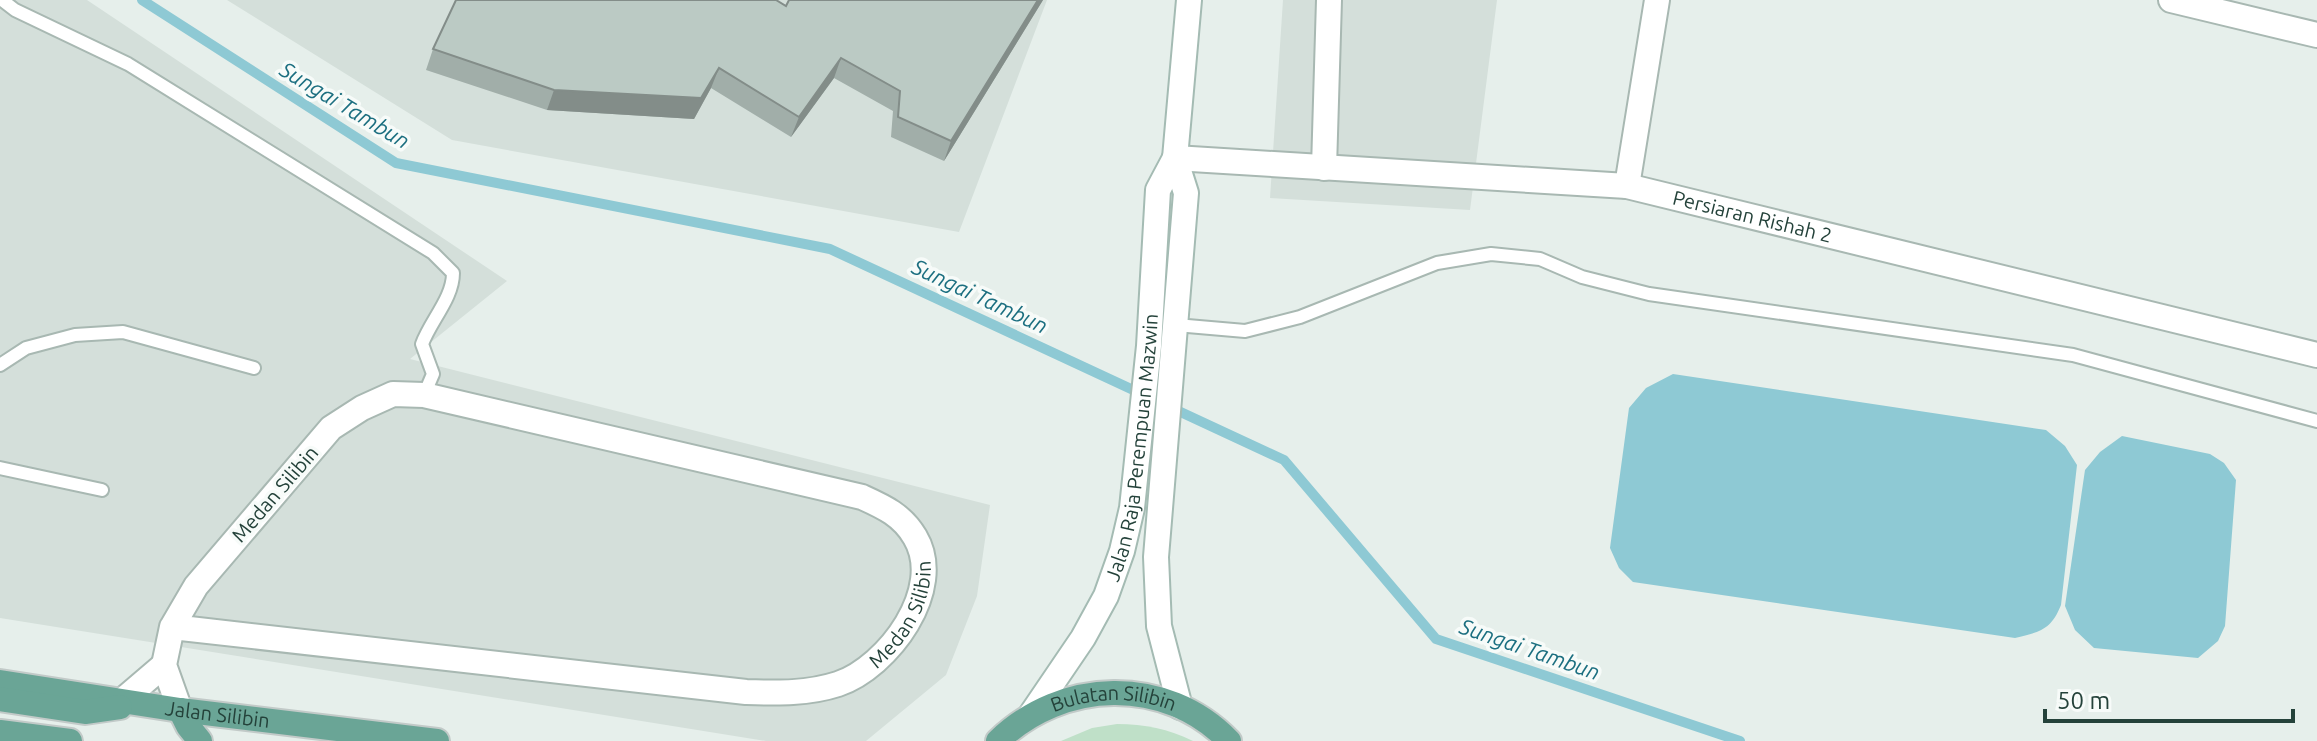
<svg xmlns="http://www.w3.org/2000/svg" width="2317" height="741" viewBox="0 0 2317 741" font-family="Ubuntu,sans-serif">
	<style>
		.built { fill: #d4dfda }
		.green { fill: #bfe0c8 }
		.water { fill: #8ec9d4 }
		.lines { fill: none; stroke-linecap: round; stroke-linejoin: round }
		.stream { stroke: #8ec9d4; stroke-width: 10 }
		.lane-casing { stroke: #a8b8b2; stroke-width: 16 }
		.street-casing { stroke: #a8b8b2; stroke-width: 28 }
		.secondary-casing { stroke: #a4bbb3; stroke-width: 28 }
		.primary-casing { stroke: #c2cac8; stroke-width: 28 }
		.lane { stroke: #fff; stroke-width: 12 }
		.street { stroke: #fff; stroke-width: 24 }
		.secondary { stroke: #fff; stroke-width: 24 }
		.primary { stroke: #6aa596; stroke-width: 24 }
		.wall { fill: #a1aea9 }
		.shaded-wall { fill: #838d89 }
		.building { fill: #bbcac4; stroke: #838d89; stroke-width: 2 }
		.labels { text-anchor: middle; stroke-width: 7; stroke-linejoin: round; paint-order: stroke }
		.street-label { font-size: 20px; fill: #24423a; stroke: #f7fbf9 }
		.water-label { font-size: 22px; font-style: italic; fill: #1c6f80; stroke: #f7fbf9 }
	</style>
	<rect width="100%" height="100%" fill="#e6efeb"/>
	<path class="built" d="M 0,0 L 87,0 L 507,281 L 410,359 L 990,505 L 977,596 L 946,675 L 866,741 L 766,741 L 0,618 Z
		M 227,0 L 1047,0 L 959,232 L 452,140 Z
		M 1283,0 L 1497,0 L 1470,210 L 1270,198 Z"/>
	<path class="green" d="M 1117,724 C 1145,724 1168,729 1193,741 L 1061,741 L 1092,728 Z"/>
	<path class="water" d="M 1673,374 L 2046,430 L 2065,446 L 2077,465 L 2061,605 C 2051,630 2040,632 2015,638 L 1633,582 L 1619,568 L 1610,548 L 1629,408 L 1646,388 Z
		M 2122,436 L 2210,454 L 2224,463 L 2236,480 L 2225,626 L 2218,641 L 2198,658 L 2094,648 L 2075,630 L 2065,606 L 2085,470 L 2100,452 Z"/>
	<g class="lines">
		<path class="stream" d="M 142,0 L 396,163 L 830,249 L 1284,460 L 1436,639 L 1740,741"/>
		<defs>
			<path id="lane" d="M 2,0 L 15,10 L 128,64 L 433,253 L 453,273 C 453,298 431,320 422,344 L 433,374 L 424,395
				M 1176,325 L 1245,331 L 1300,317 L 1437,263 L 1491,254 L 1540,259 L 1582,277 L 1649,294 L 2073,355 L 2317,421
				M 0,365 L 26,348 L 75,335 L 123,332 L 254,368
				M 0,468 L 102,490"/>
			<g id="street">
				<path d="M 2171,0 L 2317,35"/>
				<path id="s1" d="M 1175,158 L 1627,186 L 2317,355"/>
				<path d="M 1324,168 L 1329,0"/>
				<path d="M 1627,186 L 1657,0"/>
				<path id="s2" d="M 172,627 L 746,692 C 778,693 807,694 838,684 C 888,667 946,589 915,537 C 902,515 884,507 862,497 L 424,395 L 393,394 L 362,408 L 331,428 L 196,586 L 172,627 L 164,665 L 180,710"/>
				<path d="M 123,700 L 164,665"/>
			</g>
			<g id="secondary">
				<path d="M 1180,707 L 1159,626 L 1156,557 L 1186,193 L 1175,158 L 1189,0"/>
				<path id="s3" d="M 1030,716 L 1083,638 L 1106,596 L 1122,551 L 1132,508 L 1149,346 L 1158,190 L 1175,158"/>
			</g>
			<g id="primary">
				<path id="s4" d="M 0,682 L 180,710 L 437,741"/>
				<path d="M 0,699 L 85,712 L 120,707"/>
				<path d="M 180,710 L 188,726 L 200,741"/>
				<path d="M 0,732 L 70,741"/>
				<path id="s5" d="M 998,741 C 1062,679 1165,675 1229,741"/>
			</g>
		</defs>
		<use href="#lane" class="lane-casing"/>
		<use href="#street" class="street-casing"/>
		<use href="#secondary" class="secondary-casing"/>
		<use href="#primary" class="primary-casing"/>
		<use href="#lane" class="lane"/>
		<use href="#street" class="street"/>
		<use href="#secondary" class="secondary"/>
		<use href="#primary" class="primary"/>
	</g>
	<path class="wall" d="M 789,0 L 1043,0 L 944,161 L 891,137 L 893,111 L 834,78 L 791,137 L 711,88 L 694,119 L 547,110 L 426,70 L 433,49 L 786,6 Z"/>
	<path class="shaded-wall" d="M 1038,0 L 1043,0 L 944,161 L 951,141 Z
		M 841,58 L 834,78 L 791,137 L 799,117 Z
		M 719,68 L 711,88 L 694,119 L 547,110 L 554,90 Z"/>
	<path class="building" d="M 456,0 L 776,0 L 786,6 L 789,0 L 1038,0 L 951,141 L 898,117 L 900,91 L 841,58 L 799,117 L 719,68 L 701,98 L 554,90 L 433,49 Z"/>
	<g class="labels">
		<g class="street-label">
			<text dy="7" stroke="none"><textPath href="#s1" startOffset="582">Persiaran Rishah 2</textPath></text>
			<text dy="7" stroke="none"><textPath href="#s3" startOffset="294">Jalan Raja Perempuan Mazwin</textPath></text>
			<text transform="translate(275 494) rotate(-49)" y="7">Medan Silibin</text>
			<text dy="7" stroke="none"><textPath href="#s2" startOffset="770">Medan Silibin</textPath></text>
			<text dy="7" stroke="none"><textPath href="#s5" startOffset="128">Bulatan Silibin</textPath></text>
			<text dy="7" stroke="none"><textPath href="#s4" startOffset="220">Jalan Silibin</textPath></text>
		</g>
		<g class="water-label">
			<text transform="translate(345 105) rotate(31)" y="8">Sungai Tambun</text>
			<text transform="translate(980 296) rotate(25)" y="8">Sungai Tambun</text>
			<text transform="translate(1530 649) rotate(19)" y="8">Sungai Tambun</text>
		</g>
	</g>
	<path d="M2045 709v12h248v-12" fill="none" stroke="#24423a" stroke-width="4"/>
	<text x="2057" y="709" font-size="24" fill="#24423a" stroke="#f7fbf9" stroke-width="6" paint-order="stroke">50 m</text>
</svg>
